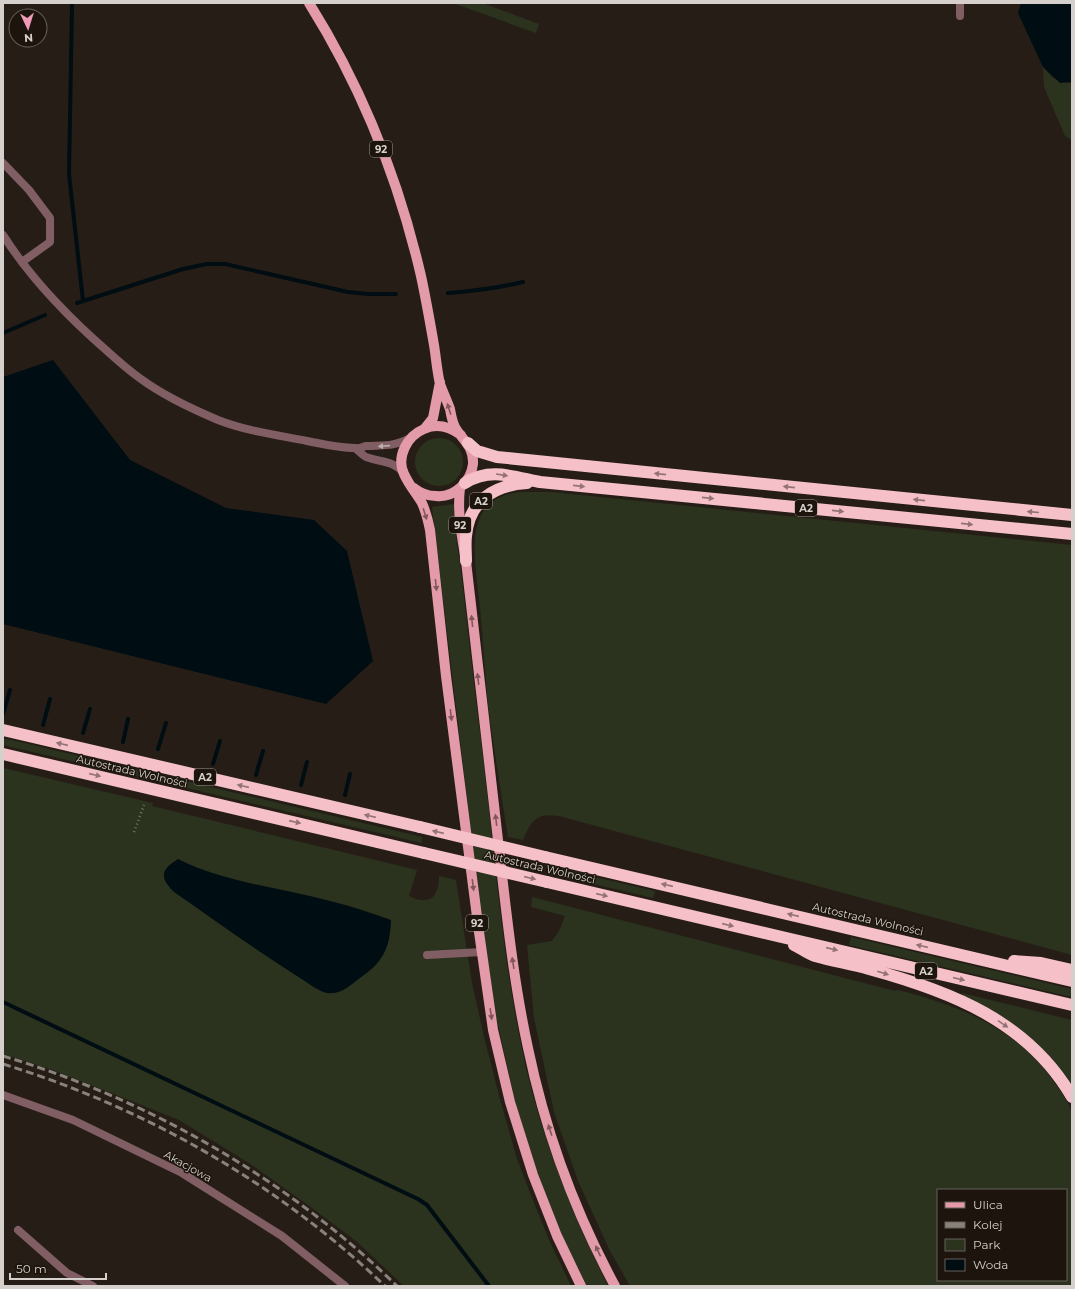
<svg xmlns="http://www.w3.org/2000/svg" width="1075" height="1289" viewBox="0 0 1075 1289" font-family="Montserrat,sans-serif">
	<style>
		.green { fill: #2b331e; fill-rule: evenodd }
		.water { fill: #000d12 }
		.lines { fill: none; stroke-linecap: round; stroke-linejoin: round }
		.stream { stroke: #000d12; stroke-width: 4 }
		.path { stroke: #7b756e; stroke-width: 2.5; stroke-dasharray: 1 3; stroke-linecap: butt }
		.service { stroke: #815e64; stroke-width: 8 }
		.minor { stroke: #815e64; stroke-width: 8 }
		.tertiary { stroke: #815e64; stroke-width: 8 }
		.primary { stroke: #e49ba9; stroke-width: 10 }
		.motorway { stroke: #f6c0c9; stroke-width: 12 }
		.rail { stroke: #88827b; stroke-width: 3; stroke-dasharray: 8 4; stroke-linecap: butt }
		.motorway-bridge { stroke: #f6c0c9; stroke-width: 12 }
		.oneway { fill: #80585b }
		.oneway2 { fill: #bcaeac }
		.oneway3 { fill: #947374 }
		.labels { text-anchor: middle; stroke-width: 3; stroke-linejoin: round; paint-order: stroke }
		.shield { fill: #1d150d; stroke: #9e9892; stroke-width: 1 }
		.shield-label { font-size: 10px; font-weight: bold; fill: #d5d0cb }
		.street-label { font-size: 11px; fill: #d5d0cb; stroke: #1d150d }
	</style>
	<rect width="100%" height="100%" fill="#261e16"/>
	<path class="green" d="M 453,3 L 482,3 L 539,24 L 536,33 Z
		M 1043,67 L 1053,78 L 1070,83 L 1072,82 L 1072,140 L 1065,136 L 1044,87 Z
		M415 462a24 24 0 1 1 48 0a24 24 0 1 1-48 0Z
		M 521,492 L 551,492 L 1072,545 L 1072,955 L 559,816 C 536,813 532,820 523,840 L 508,837 C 501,793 494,749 488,705 C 485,673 483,640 480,608 C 478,586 471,546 477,526 C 483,503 500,494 521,492 Z
		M 454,504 C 454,532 460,560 463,588 C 469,642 475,695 482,748 C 495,855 502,963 526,1068 C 544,1144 573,1216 608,1286 L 587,1286 L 564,1240 L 538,1177 L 515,1101 L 496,1016 L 478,889 L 432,507 Z
		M 3,738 L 422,837 L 422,843 L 3,745 Z
		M 3,768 L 153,803 L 152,806 L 417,870 L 409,896 C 429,906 439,898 439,876 L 456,880 L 472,983 L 485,1041 L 501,1103 L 517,1159 L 536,1208 L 550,1242 L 571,1286 L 404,1286 L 356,1241 L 312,1208 L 249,1163 L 179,1120 L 53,1070 L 3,1054 Z
		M 547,866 L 655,891 L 653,898 L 547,873 Z
		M 532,897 L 895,991 L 898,990 C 959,1006 1013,1026 1052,1079 C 1059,1089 1067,1099 1071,1110 C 1074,1118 1072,1143 1072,1152 C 1072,1197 1072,1241 1072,1286 L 630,1286 L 610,1251 L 578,1181 L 554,1112 L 534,1018 L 527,945 L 552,941 L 559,931 L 565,916 L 531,907 ZM 938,1190 L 1066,1190 L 1066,1280 L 938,1280 Z
		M 851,937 L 1072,989 L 1072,997 L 849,945 Z
		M 962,993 L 1072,1020 L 1072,1088 L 963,997 Z"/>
	<path class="water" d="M 1021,3 L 1072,3 L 1072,82 L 1060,83 L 1043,67 L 1018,13 Z
		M 53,360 L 130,460 L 226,508 L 314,520 L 347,551 L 373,661 L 326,704 L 3,624 L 3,377 Z
		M 178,859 C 226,883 279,887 330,901 C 351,906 371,913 391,920 C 390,945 385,960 364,975 C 352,983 343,995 327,993 C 319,992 307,982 300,978 C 257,951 216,921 174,892 C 159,877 161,870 178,859 Z"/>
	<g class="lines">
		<path class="stream" d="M 72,3 L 69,174 L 83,301
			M 448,293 C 473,291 498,288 523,282
			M 77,303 L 183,269 L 207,264 L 225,264 L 348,292 L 368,294 L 396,294
			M 3,333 L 45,315
			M 3,714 L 10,690
			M 43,725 L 50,699
			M 83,733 L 90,709
			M 123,742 L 128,719
			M 158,749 L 166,723
			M 213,764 L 220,741
			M 256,775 L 263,751
			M 301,785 L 307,762
			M 345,795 L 350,774
			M 3,1002 L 418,1199 L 427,1205 L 489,1286"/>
		<path class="path" d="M 134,832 L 144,805"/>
		<path class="service" d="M 3,163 L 29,190 L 50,218 L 50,242 L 22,262
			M 427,955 L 482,952"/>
		<path class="minor" d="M 960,16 L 960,3
			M 3,1095 L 73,1120 L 182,1173 L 282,1236 L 345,1286
			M 18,1230 L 67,1273 L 93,1286"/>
		<path class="tertiary" d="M 3,235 C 31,279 67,316 106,350 C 117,360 128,370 141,379 C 164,396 192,409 218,420 C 246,431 277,435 307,441 C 322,444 339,448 355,448 C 359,449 362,447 366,446 C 385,445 393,447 410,438
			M 356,449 C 359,451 362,455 366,457 C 382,463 390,459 404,473"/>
		<path class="primary" d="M 309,3 C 361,86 399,181 421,276 C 426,299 430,322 434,345 C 436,357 437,371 440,384 C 443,392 447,401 450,409 C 451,415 452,421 455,427 C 462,440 474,446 473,464 C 471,482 454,498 436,496 C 428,496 420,493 414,488
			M 425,428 L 433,418 L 440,382
			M 461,435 C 450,427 437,423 424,429 C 407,436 396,457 404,474 C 409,485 416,493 422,503 C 426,512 428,520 430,530 L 446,676 L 479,932 L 493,1030 L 510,1102 L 533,1175 L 557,1236 L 581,1286
			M 460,488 C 457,513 462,537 466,561 C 476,654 487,747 498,840 C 506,909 513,979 528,1048 C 545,1130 575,1212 615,1286"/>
		<path class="motorway" d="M 468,443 L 477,451 L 497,457 L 1072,515
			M 465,483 C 490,467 514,477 540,482 L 1072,534
			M 466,561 C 466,553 465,544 466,536 C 469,501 494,485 527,483
			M 3,730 L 420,827
			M 3,754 L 424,853
			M 545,857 L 1072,981
			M 547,882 L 1072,1005
			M 794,945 C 801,948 808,954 815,956 C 833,961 851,964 869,969 C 950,991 1028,1021 1072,1097
			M 1014,961 L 1041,963 L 1072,970"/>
		<path class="rail" d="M 3,1056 C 150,1100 287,1179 397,1286
			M 3,1064 C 146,1108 277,1183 385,1286"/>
		<path class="motorway-bridge" d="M 420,827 L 545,857
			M 424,853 L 547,882"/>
	</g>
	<defs><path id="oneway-solid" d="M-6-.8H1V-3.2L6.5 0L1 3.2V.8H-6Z"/></defs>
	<g class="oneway">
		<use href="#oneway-solid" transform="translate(449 409) rotate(-108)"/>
		<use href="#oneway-solid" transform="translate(425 514) rotate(72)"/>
		<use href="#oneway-solid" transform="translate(436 585) rotate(84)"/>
		<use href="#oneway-solid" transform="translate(472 621) rotate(-96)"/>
		<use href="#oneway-solid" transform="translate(478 679) rotate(-97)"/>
		<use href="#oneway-solid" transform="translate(451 715) rotate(83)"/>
		<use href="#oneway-solid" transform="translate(496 820) rotate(-97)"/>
		<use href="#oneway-solid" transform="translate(473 885) rotate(83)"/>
		<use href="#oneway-solid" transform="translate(513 963) rotate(-99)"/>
		<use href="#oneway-solid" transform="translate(491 1014) rotate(81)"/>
		<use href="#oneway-solid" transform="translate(550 1130) rotate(-108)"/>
		<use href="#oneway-solid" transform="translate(598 1251) rotate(-115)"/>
	</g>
	<use class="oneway2" href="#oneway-solid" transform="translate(384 446) rotate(176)"/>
	<g class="oneway3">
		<use href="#oneway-solid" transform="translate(660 474) rotate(-174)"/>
		<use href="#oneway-solid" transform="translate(502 475) rotate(9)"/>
		<use href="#oneway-solid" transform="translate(579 486) rotate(6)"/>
		<use href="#oneway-solid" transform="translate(789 487) rotate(-174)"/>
		<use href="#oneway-solid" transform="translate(708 498) rotate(6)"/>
		<use href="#oneway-solid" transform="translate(919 500) rotate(-174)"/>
		<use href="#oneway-solid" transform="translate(838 511) rotate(6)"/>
		<use href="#oneway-solid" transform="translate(1033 512) rotate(-175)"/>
		<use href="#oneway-solid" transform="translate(967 524) rotate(6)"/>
		<use href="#oneway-solid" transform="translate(62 744) rotate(-167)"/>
		<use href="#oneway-solid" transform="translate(95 775) rotate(13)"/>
		<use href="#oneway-solid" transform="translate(243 786) rotate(-167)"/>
		<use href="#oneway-solid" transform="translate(370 816) rotate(-167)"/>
		<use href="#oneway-solid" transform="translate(295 822) rotate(13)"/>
		<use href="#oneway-solid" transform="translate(438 832) rotate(-167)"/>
		<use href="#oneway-solid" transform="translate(530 878) rotate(13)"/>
		<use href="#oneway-solid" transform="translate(667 885) rotate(-167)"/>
		<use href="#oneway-solid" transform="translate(602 895) rotate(13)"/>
		<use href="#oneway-solid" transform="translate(793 915) rotate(-167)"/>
		<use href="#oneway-solid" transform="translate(728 925) rotate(13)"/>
		<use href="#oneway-solid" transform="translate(922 946) rotate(-167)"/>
		<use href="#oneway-solid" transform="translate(832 949) rotate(13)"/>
		<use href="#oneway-solid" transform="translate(883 973) rotate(17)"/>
		<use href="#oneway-solid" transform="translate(959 979) rotate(13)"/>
		<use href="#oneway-solid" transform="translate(1003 1024) rotate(34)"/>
	</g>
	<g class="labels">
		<g class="shield">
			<rect x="370" y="141" width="22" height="16" rx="3"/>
			<rect x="470" y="493" width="22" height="16" rx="3"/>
			<rect x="795" y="500" width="22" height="16" rx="3"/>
			<rect x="449" y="517" width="22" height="16" rx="3"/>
			<rect x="194" y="769" width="22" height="16" rx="3"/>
			<rect x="466" y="915" width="22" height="16" rx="3"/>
			<rect x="915" y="963" width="22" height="16" rx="3"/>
		</g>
		<g class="shield-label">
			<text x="381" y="153">92</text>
			<text x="481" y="505">A2</text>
			<text x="806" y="512">A2</text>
			<text x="460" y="529">92</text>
			<text x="205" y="781">A2</text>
			<text x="477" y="927">92</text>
			<text x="926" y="975">A2</text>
		</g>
		<g class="street-label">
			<text transform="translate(132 771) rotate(13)" y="4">Autostrada Wolności</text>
			<text transform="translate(540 867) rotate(13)" y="4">Autostrada Wolności</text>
			<text transform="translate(868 919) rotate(13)" y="4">Autostrada Wolności</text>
			<text transform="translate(188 1166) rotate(29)" y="4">Akacjowa</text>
		</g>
	</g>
	<rect width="1075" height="1289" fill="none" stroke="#d5d0cb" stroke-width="8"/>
	<rect x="937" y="1189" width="130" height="92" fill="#1d150d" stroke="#676059"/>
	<rect x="945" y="1202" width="20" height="6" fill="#e49ba9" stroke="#676059"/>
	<text x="973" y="1209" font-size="12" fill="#d5d0cb">Ulica</text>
	<rect x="945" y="1222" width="20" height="6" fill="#88827b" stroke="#676059"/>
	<text x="973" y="1229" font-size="12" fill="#d5d0cb">Kolej</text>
	<rect x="945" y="1239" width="20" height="12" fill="#2b331e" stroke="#676059"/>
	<text x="973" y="1249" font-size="12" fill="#d5d0cb">Park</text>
	<rect x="945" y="1259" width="20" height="12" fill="#000d12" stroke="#676059"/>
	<text x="973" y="1269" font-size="12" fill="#d5d0cb">Woda</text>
	<g transform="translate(28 28) rotate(176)"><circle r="19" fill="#1d150d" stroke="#676059"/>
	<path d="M0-3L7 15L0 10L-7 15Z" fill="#f09ab7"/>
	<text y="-6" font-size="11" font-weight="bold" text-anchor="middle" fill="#d5d0cb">N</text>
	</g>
	<path d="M10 1273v6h96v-6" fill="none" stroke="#d5d0cb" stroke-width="2"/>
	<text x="16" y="1273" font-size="12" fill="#d5d0cb" stroke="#1d150d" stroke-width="3" paint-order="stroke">50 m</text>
</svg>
